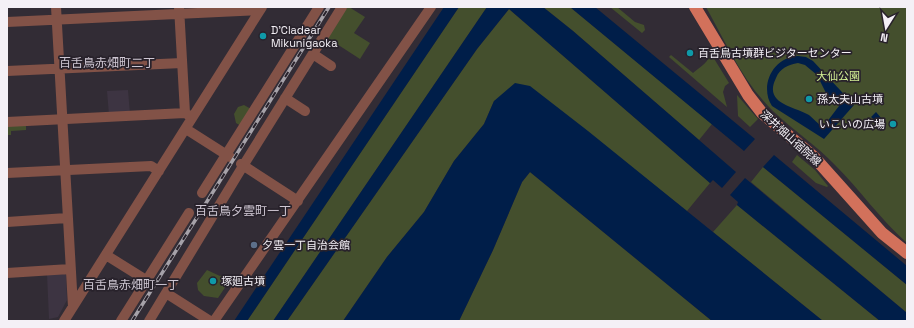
<svg xmlns="http://www.w3.org/2000/svg" width="914" height="328" viewBox="0 0 914 328" font-family="'Space Grotesk','Noto Sans JP',sans-serif">
	<style>
		.built { fill: #3d3442 }
		.green { fill: #444f2d }
		.water { fill: #001e49; fill-rule: evenodd }
		.lines { fill: none; stroke-linecap: round; stroke-linejoin: round }
		.minor { stroke: #825247; stroke-width: 10 }
		.major { stroke: #d2715b; stroke-width: 12 }
		.rail-casing { stroke: #a6a2a9; stroke-width: 3.5 }
		.rail { stroke: #28222b; stroke-width: 2; stroke-dasharray: 6; stroke-linecap: butt }
		.culture-dot { fill: #0f9aa8; stroke: #28222b; stroke-width: 1.5 }
		.service-dot { fill: #5c6f8a; stroke: #28222b; stroke-width: 1.5 }
		.labels { text-anchor: middle; stroke-width: 3.5; stroke-linejoin: round; paint-order: stroke }
		.poi-label { font-size: 11px; fill: #f4f0f6; stroke: #28222b; text-anchor: start }
		.park-label { font-size: 11px; fill: #d4f095; stroke: #28222b }
		.street-label { font-size: 11px; fill: #f4f0f6; stroke: #28222b }
		.neighbourhood-label { font-size: 12px; fill: #cfc7d3; stroke: #28222b }
	</style>
	<rect width="100%" height="100%" fill="#322c35"/>
	<path class="built" d="M 128,90 L 130,114 L 109,115 L 107,91 Z
		M 63,273 L 66,275 L 67,300 L 58,317 L 49,319 L 47,274 Z"/>
	<path class="green" d="M 345,7 L 349,7 L 365,17 L 354,33 L 370,43 L 360,59 L 326,37 Z
		M 459,7 L 487,7 L 273,321 L 247,321 Z
		M 543,7 L 570,7 L 712,124 L 699,140 L 573,31 Z
		M 610,7 L 617,7 L 635,22 L 644,25 L 645,30 L 642,33 Z
		M 706,7 L 907,7 L 907,243 C 880,219 860,190 835,165 C 816,145 793,130 773,111 C 743,82 726,43 706,7 Z
		M 509,9 L 710,183 L 687,211 L 530,87 L 494,101 L 484,124 L 454,161 L 424,212 L 387,257 L 343,321 L 287,321 L 477,49 Z
		M 710,52 L 729,83 L 725,86 L 723,92 L 727,107 L 669,57 L 671,55 L 693,73 C 700,67 710,62 710,52 Z
		M 737,95 L 758,119 L 750,127 L 738,116 Z
		M 244,105 L 251,109 L 241,126 L 236,123 L 234,114 L 238,107 Z
		M 26,125 L 26,130 L 11,131 L 11,135 L 7,135 L 7,126 Z
		M 797,155 L 815,170 L 828,186 L 827,187 L 816,183 L 792,162 Z
		M 763,167 L 907,285 L 907,313 L 751,182 Z
		M 530,172 L 712,321 L 459,321 L 493,250 L 522,182 Z
		M 737,205 L 880,321 L 823,321 L 713,232 Z
		M 207,270 L 220,276 L 225,275 L 228,279 L 226,286 L 218,298 L 204,296 L 198,290 L 197,283 Z"/>
	<path class="water" d="M 444,7 L 459,7 L 247,321 L 234,321 Z
		M 487,7 L 543,7 L 573,31 L 736,172 L 722,188 L 713,180 L 710,183 L 509,9 L 477,49 L 287,321 L 273,321 Z
		M 570,7 L 595,7 L 755,139 L 744,151 Z
		M 798,56 L 806,57 L 813,61 L 854,105 L 824,139 L 772,106 C 759,86 773,57 798,56 ZM 798,63 L 805,65 L 817,75 L 829,99 L 839,106 L 823,127 C 818,124 814,119 809,115 C 794,106 763,104 776,78 C 780,68 788,65 798,63 Z
		M 515,83 L 530,86 L 588,131 L 823,321 L 712,321 L 530,172 L 522,182 L 493,250 L 459,321 L 343,321 L 387,257 L 424,212 L 454,161 L 484,124 L 494,101 Z
		M 876,112 L 882,119 L 879,124 L 871,117 Z
		M 774,155 L 907,266 L 907,285 L 763,167 Z
		M 745,178 L 907,313 L 907,321 L 880,321 L 737,205 L 738,202 L 730,195 Z"/>
	<g class="lines">
		<path class="minor" d="M 56,7 L 73,307
			M 179,7 L 185,113 L 190,116
			M 7,22 L 260,10
			M 313,54 L 331,66
			M 7,71 L 182,63
			M 285,98 L 305,111
			M 7,122 L 185,113
			M 186,129 L 230,157
			M 241,164 L 298,201
			M 7,173 L 151,166 L 159,171
			M 202,193 L 319,7
			M 7,222 L 67,218
			M 106,255 L 146,280
			M 7,273 L 70,269
			M 166,293 L 210,321
			M 64,321 L 262,7
			M 121,321 L 189,213
			M 149,321 L 243,166 L 342,7
			M 214,321 L 431,7"/>
		<path class="major" d="M 695,7 L 748,95 L 762,113 L 814,157 L 882,233 L 907,253"/>
		<defs>
			<path id="rail" d="M 132,321 L 329,7"/>
		</defs>
		<use href="#rail" class="rail-casing"/>
		<use href="#rail" class="rail"/>
	</g>
	<g class="culture-dot">
		<circle cx="263" cy="36" r="4"/>
		<circle cx="690" cy="53" r="4"/>
		<circle cx="809" cy="99" r="4"/>
		<circle cx="893" cy="124" r="4"/>
		<circle cx="213" cy="281" r="4"/>
	</g>
	<circle class="service-dot" cx="254" cy="245" r="4"/>
	<g class="labels">
		<g class="poi-label">
			<text x="271" y="34">D'Cladear<tspan x="271" dy="13">Mikunigaoka</tspan></text>
			<text x="698" y="57">百舌鳥古墳群ビジターセンター</text>
			<text x="817" y="103">孫太夫山古墳</text>
			<text x="885" y="128" text-anchor="end">いこいの広場</text>
			<text x="262" y="249">夕雲一丁自治会館</text>
			<text x="221" y="285">塚廻古墳</text>
		</g>
		<g class="park-label">
			<text x="838" y="80">大仙公園</text>
		</g>
		<g class="street-label">
			<text transform="translate(791 138) rotate(42)" y="4">深井畑山宿院線</text>
		</g>
		<g class="neighbourhood-label">
			<text x="107" y="67">百舌鳥赤畑町二丁</text>
			<text x="243" y="215">百舌鳥夕雲町一丁</text>
			<text x="131" y="289">百舌鳥赤畑町一丁</text>
		</g>
	</g>
	<rect width="914" height="328" fill="none" stroke="#f4f0f6" stroke-width="16"/>
	<g transform="translate(886 28) rotate(191)" stroke="#28222b" stroke-width="3" paint-order="stroke">
	<path d="M0-3L7 15L0 10L-7 15Z" fill="#f4f0f6"/>
	<text y="-6" font-size="11" font-weight="bold" text-anchor="middle" fill="#f4f0f6">N</text>
	</g>
</svg>
